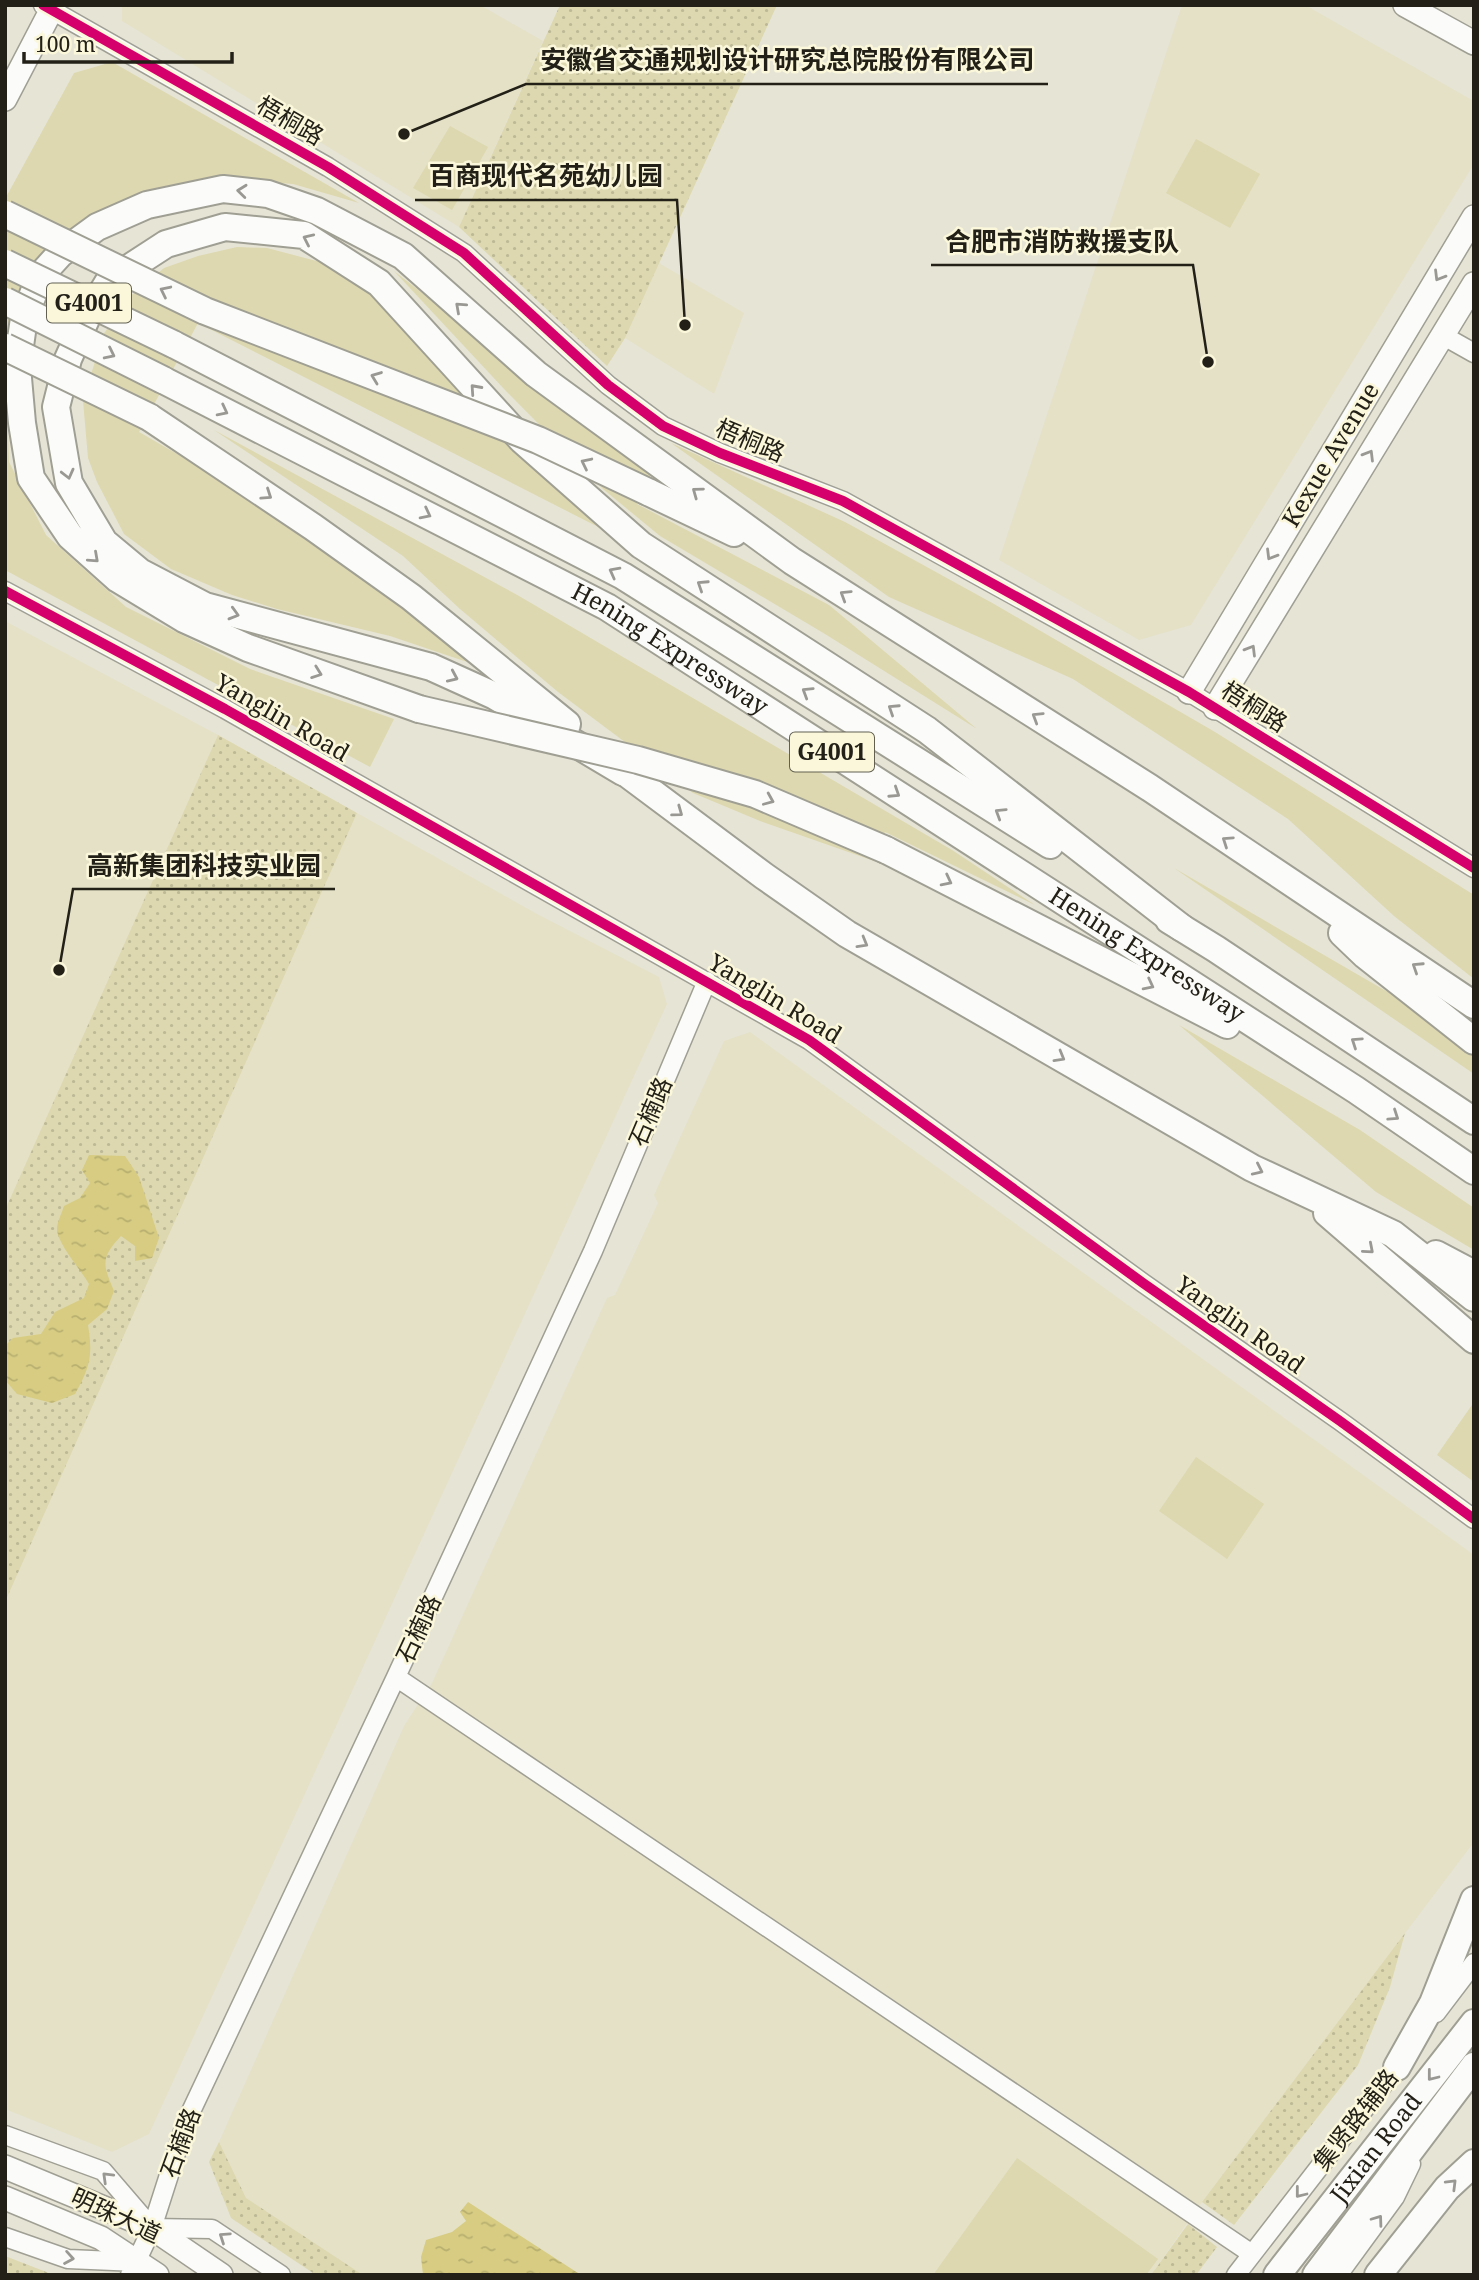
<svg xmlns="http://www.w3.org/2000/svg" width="1479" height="2280" viewBox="0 0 1479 2280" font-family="'Noto Serif','Noto Sans SC',serif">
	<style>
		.built { fill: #e4e1c7 }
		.green { fill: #ddd8af }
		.park { fill: url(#park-dots) }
		.water { fill: url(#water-ripples) }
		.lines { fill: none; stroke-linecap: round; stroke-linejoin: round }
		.minor-casing { stroke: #a09f94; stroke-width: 21 }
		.major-casing { stroke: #a09f94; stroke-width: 26 }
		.highway-casing { stroke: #a09f94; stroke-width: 30 }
		.minor { stroke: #fbfbf9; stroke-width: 18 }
		.major { stroke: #fbfbf9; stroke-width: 23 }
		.highway { stroke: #fbfbf9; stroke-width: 26 }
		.highway-bridge-casing { stroke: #a09f94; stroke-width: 30; stroke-linecap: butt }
		.highway-bridge { stroke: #fbfbf9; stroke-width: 26 }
		.cycleway-casing { stroke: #faf7db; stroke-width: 15 }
		.cycleway { stroke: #d6006c; stroke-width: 10 }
		.oneway { stroke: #999893 }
		.labels { text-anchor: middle; stroke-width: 5; stroke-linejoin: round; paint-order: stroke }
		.shield { fill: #faf7db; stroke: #636052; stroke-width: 2 }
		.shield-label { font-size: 23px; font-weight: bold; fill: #222017 }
		.street-label { font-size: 24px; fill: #222017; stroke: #faf7db }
		.leader { fill: none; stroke: #222017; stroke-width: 2.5 }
		.callout-dot { fill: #222017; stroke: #faf7db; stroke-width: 2.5 }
		.callout-label { font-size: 26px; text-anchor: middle; font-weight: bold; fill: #222017; stroke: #faf7db; stroke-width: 5; stroke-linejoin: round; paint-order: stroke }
	</style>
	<defs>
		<pattern id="park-dots" width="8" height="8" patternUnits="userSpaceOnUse" patternTransform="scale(1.75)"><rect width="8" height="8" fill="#ddd8af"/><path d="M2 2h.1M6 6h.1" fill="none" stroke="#bdb996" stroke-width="1.8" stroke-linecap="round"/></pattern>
		<pattern id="water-ripples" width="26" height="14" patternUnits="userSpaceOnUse" patternTransform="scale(1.75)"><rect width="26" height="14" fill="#d7cc82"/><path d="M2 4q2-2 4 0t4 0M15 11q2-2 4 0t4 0" fill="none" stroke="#b8af70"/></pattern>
	</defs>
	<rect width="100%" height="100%" fill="#e6e4d5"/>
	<path class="built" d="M 122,5 L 480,5 L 543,41 L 459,227 L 122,21 Z
		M 1182,5 L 1305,5 L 1472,100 L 1474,164 L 1191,625 L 1139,640 L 999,560 Z
		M 659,263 L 744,313 L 714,394 L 625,338 Z
		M 5,621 L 218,735 L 7,1207 L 5,1206 Z
		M 357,813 L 539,915 L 659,977 L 667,1004 L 149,2134 L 112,2152 L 5,2109 L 5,1602 Z
		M 750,1032 L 1474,1555 L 1474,1842 L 1202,2202 L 1151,2275 L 363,2275 L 246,2198 L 219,2142 L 404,1726 L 432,1683 L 607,1298 L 615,1295 L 658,1203 L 654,1195 L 724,1041 Z"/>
	<path class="green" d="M 112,62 L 359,203 L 293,184 L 214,178 L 133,199 L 61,234 L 6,371 L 9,462 L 46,535 L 126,607 L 250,669 L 394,719 L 370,767 L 5,570 L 5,199 L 74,73 Z
		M 450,126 L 488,147 L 452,210 L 413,188 Z
		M 1196,139 L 1260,174 L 1230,228 L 1166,193 Z
		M 237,247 L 267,248 L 324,263 L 350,277 L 384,302 L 519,455 L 606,531 L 198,323 L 139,432 L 238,489 L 312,535 L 482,667 L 390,636 L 277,609 L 232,595 L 171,569 L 124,534 L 97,482 L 88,458 L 83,401 L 103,335 L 128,298 L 164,268 L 198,256 Z
		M 394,271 L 652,472 L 637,504 L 829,605 L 977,729 L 825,634 L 660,536 L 603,489 L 505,390 Z
		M 214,430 L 519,596 L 952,850 L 1035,905 L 885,832 L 874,861 L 760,821 L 693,793 L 558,692 L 460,609 L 403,556 Z
		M 671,443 L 845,522 L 994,604 L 1215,732 L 1474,895 L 1474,979 L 1394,916 L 1288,819 L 1073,679 L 889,597 Z
		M 1174,868 L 1424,1013 L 1474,1052 L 1474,1074 Z
		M 1179,1025 L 1360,1130 L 1474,1208 L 1474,1250 L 1376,1192 Z
		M 1474,1402 L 1474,1482 L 1437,1455 Z
		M 1196,1457 L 1264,1504 L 1227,1559 L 1159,1511 Z
		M 1017,2158 L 1158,2259 L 1146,2275 L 933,2275 Z"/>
	<path class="park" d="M 560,5 L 777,5 L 625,338 L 607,366 L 459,227 Z
		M 218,735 L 357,813 L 5,1602 L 5,1210 Z
		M 1405,1933 L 1390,1987 L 1358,2065 L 1234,2225 L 1202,2202 Z
		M 219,2142 L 246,2198 L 363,2275 L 316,2275 L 231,2218 L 209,2162 Z
		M 1188,2224 L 1217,2247 L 1196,2275 L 1151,2275 Z
		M 5,2256 L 54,2275 L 5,2275 Z"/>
	<path class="water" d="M 89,1155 L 125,1156 L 139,1177 L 159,1238 L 152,1258 L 135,1261 L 135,1246 L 121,1236 C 100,1258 103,1265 114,1291 L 107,1309 L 88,1325 C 93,1356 90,1367 75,1394 L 52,1403 L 17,1394 L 5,1380 L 5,1346 L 13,1338 L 41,1334 L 55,1312 L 84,1298 L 89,1284 C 81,1270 57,1243 57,1229 C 57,1222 62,1213 64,1206 L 80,1198 L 90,1183 L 82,1170 Z
		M 468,2202 L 581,2275 L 423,2275 L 421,2257 L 426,2240 L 452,2232 L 466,2221 L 460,2212 Z"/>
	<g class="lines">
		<defs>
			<path id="minor" d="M 43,5 L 328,167 L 464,253 L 608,385 L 663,426 L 720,453 L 843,501 L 1189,692 L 1474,868
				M 1442,335 L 1474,353
				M 5,591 L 225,709 L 809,1040 L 1143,1283 L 1340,1421 L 1474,1519
				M 396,1677 L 1252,2254
				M 1436,2013 L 1474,1963
				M 5,2135 L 103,2171 L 152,2228 L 212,2229 L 281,2275
				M 5,2237 L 68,2259 L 137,2262
				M 130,2275 L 152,2228 L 186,2122 L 396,1677 L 593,1251 L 707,981
				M 1236,2275 L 1403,2059
				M 1338,2275 L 1395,2197 L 1411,2164"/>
			<path id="major" d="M 1405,5 L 1474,43
				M 5,99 L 54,5
				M 1189,692 L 1474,217
				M 1215,708 L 1474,284
				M 5,2167 L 152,2228 L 221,2275
				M 5,2198 L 101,2238 L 157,2275"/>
			<g id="highway">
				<path d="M 173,344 L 623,576 L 1050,845"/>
				<path id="s1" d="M 163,380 L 607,607 L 1356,1090 L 1474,1171"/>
				<path d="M 149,417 L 313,527 L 411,597 L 567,724"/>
				<path d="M 648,492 L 734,533"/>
				<path d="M 419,709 L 248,648 L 184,619 L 118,579 L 70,536 L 31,478 L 22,423 L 17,367 L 24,318 L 40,276 L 60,254 L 97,227 L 147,205 L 223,189 L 268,194 L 317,211 L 403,256 L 536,374 L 792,561 L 1150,788 L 1474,1005"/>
				<path d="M 610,761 L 764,876 L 847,934 L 1252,1168 L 1393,1234 L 1474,1298"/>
				<path d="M 623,772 L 495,696 L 431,667 L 205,606 L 140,572 L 104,542 L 69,483 L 56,407 L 68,359 L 86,319 L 109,281 L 166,244 L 225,227 L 304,235 L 379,283 L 522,440 L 641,545 L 927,730 L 1182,928"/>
				<path d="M 886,850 L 1227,1025"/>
				<path d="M 1169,920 L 1216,949 L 1474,1121"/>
				<path d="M 1342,933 L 1365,955 L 1474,1041"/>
				<path d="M 1327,1213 L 1474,1340"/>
				<path d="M 1436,1254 L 1474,1274"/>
				<path d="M 1397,2067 L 1433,2003 L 1474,1900"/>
				<path id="s2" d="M 1277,2275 L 1474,2023"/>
				<path d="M 1316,2275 L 1474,2066"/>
				<path d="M 1378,2275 L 1447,2188 L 1474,2163"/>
			</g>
		</defs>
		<use href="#minor" class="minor-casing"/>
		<use href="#major" class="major-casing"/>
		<use href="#highway" class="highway-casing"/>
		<use href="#minor" class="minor"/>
		<use href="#major" class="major"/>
		<use href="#highway" class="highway"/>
		<defs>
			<path id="highway-bridge" d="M 5,214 L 205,311 L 538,440 L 648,492
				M 5,263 L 173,344
				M 5,301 L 163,380
				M 5,347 L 149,417
				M 419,709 L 638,760 L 755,794 L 886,850"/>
		</defs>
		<use href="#highway-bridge" class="highway-bridge-casing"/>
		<use href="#highway-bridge" class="highway-bridge"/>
		<defs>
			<path id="cycleway" d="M 43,5 L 328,167 L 464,253 L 608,385 L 663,426 L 720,453 L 843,501 L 1189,692 L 1474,868
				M 5,591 L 225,709 L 809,1040 L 1143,1283 L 1340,1421 L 1474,1519"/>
		</defs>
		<use href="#cycleway" class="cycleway-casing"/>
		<use href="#cycleway" class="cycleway"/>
	</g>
	<defs><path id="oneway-chevron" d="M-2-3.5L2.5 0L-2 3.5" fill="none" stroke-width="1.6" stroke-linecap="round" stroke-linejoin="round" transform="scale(1.75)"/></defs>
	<g class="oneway">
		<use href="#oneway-chevron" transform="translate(242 191) rotate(-174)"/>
		<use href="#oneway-chevron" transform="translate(308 239) rotate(-155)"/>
		<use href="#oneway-chevron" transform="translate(1439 276) rotate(121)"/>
		<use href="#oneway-chevron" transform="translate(165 291) rotate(-154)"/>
		<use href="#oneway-chevron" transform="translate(460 307) rotate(-138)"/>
		<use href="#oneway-chevron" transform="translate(110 354) rotate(26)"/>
		<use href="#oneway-chevron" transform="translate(376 377) rotate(-159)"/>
		<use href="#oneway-chevron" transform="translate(475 389) rotate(-132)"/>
		<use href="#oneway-chevron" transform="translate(223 411) rotate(27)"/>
		<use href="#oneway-chevron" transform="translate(1369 455) rotate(-59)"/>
		<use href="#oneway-chevron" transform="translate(586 463) rotate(-154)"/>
		<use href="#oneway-chevron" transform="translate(68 474) rotate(76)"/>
		<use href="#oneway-chevron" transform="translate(697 492) rotate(-144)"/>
		<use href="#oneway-chevron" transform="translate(267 495) rotate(34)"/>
		<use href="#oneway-chevron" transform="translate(426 514) rotate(27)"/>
		<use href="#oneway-chevron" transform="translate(1271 555) rotate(121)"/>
		<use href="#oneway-chevron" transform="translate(94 558) rotate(42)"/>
		<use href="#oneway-chevron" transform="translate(614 572) rotate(-152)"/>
		<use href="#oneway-chevron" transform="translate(702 585) rotate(-147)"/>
		<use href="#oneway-chevron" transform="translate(845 595) rotate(-148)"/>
		<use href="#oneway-chevron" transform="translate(234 614) rotate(16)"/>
		<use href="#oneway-chevron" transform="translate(1251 650) rotate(-59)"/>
		<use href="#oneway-chevron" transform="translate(317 673) rotate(20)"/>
		<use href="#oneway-chevron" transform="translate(453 677) rotate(24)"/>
		<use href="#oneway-chevron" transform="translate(807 692) rotate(-148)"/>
		<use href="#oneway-chevron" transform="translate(893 709) rotate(-147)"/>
		<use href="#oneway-chevron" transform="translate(1037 717) rotate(-148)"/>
		<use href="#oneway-chevron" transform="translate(895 793) rotate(33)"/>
		<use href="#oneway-chevron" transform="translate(769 800) rotate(23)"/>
		<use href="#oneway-chevron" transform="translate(678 812) rotate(36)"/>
		<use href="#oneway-chevron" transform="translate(1000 813) rotate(-148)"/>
		<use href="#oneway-chevron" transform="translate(1227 841) rotate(-146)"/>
		<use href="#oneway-chevron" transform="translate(947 881) rotate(27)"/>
		<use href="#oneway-chevron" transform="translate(863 943) rotate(30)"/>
		<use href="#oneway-chevron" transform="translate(1417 967) rotate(-147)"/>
		<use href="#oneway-chevron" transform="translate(1149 985) rotate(27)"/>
		<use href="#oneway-chevron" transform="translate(1356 1042) rotate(-146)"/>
		<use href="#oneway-chevron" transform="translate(1060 1057) rotate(30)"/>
		<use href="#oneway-chevron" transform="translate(1394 1116) rotate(34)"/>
		<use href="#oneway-chevron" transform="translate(1258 1170) rotate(25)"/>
		<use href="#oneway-chevron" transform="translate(1369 1249) rotate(41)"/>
		<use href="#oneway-chevron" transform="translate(1432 2076) rotate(128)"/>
		<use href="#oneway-chevron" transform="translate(107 2177) rotate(-136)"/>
		<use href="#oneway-chevron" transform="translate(1452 2184) rotate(-45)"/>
		<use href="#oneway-chevron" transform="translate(1300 2193) rotate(128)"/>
		<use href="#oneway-chevron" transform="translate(1378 2220) rotate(-54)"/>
		<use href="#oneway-chevron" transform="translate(224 2237) rotate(-146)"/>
		<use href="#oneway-chevron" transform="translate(69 2258) rotate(10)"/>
	</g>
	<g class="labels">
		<g class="shield">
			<rect x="47" y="283.5" width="84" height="39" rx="5"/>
			<rect x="790" y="732.5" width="84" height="39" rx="5"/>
		</g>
		<g class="shield-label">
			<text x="89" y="311">G4001</text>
			<text x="832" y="760">G4001</text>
		</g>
		<g class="street-label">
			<text transform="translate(290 121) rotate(30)" y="8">梧桐路</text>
			<text transform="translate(750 441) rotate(23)" y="8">梧桐路</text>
			<text transform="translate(1331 455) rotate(-59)" y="8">Kexue Avenue</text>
			<text dy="8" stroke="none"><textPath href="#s1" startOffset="574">Hening Expressway</textPath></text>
			<text transform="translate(1254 707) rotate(32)" y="8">梧桐路</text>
			<text transform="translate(282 718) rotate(30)" y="8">Yanglin Road</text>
			<text dy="8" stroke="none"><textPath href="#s1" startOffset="1141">Hening Expressway</textPath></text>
			<text transform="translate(775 999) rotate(31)" y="8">Yanglin Road</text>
			<text transform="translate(651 1112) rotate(-67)" y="8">石楠路</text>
			<text transform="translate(1240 1325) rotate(35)" y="8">Yanglin Road</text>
			<text transform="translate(419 1629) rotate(-65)" y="8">石楠路</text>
			<text transform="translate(1356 2120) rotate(-52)" y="8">集贤路辅路</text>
			<text transform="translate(181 2143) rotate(-70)" y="8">石楠路</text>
			<text dy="8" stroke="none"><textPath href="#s2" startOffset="161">Jixian Road</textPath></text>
			<text transform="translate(116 2216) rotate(25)" y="8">明珠大道</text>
		</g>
	</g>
	<path class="leader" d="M404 134L526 84H1048M685 325L677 200H415M1208 362L1193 265H931M59 970L73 889H335"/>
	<g class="callout-dot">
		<circle cx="404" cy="134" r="7"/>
		<circle cx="685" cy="325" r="7"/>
		<circle cx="1208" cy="362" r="7"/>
		<circle cx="59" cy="970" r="7"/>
	</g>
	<g class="callout-label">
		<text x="787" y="69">安徽省交通规划设计研究总院股份有限公司</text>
		<text x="546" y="185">百商现代名苑幼儿园</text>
		<text x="1062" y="251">合肥市消防救援支队</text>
		<text x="204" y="875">高新集团科技实业园</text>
	</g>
	<rect width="1479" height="2280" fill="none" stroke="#222017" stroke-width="14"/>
	<path d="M24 52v10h208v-10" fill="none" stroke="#222017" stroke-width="3.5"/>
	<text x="35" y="52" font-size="21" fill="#222017" stroke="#faf7db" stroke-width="5" paint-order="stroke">100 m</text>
</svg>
